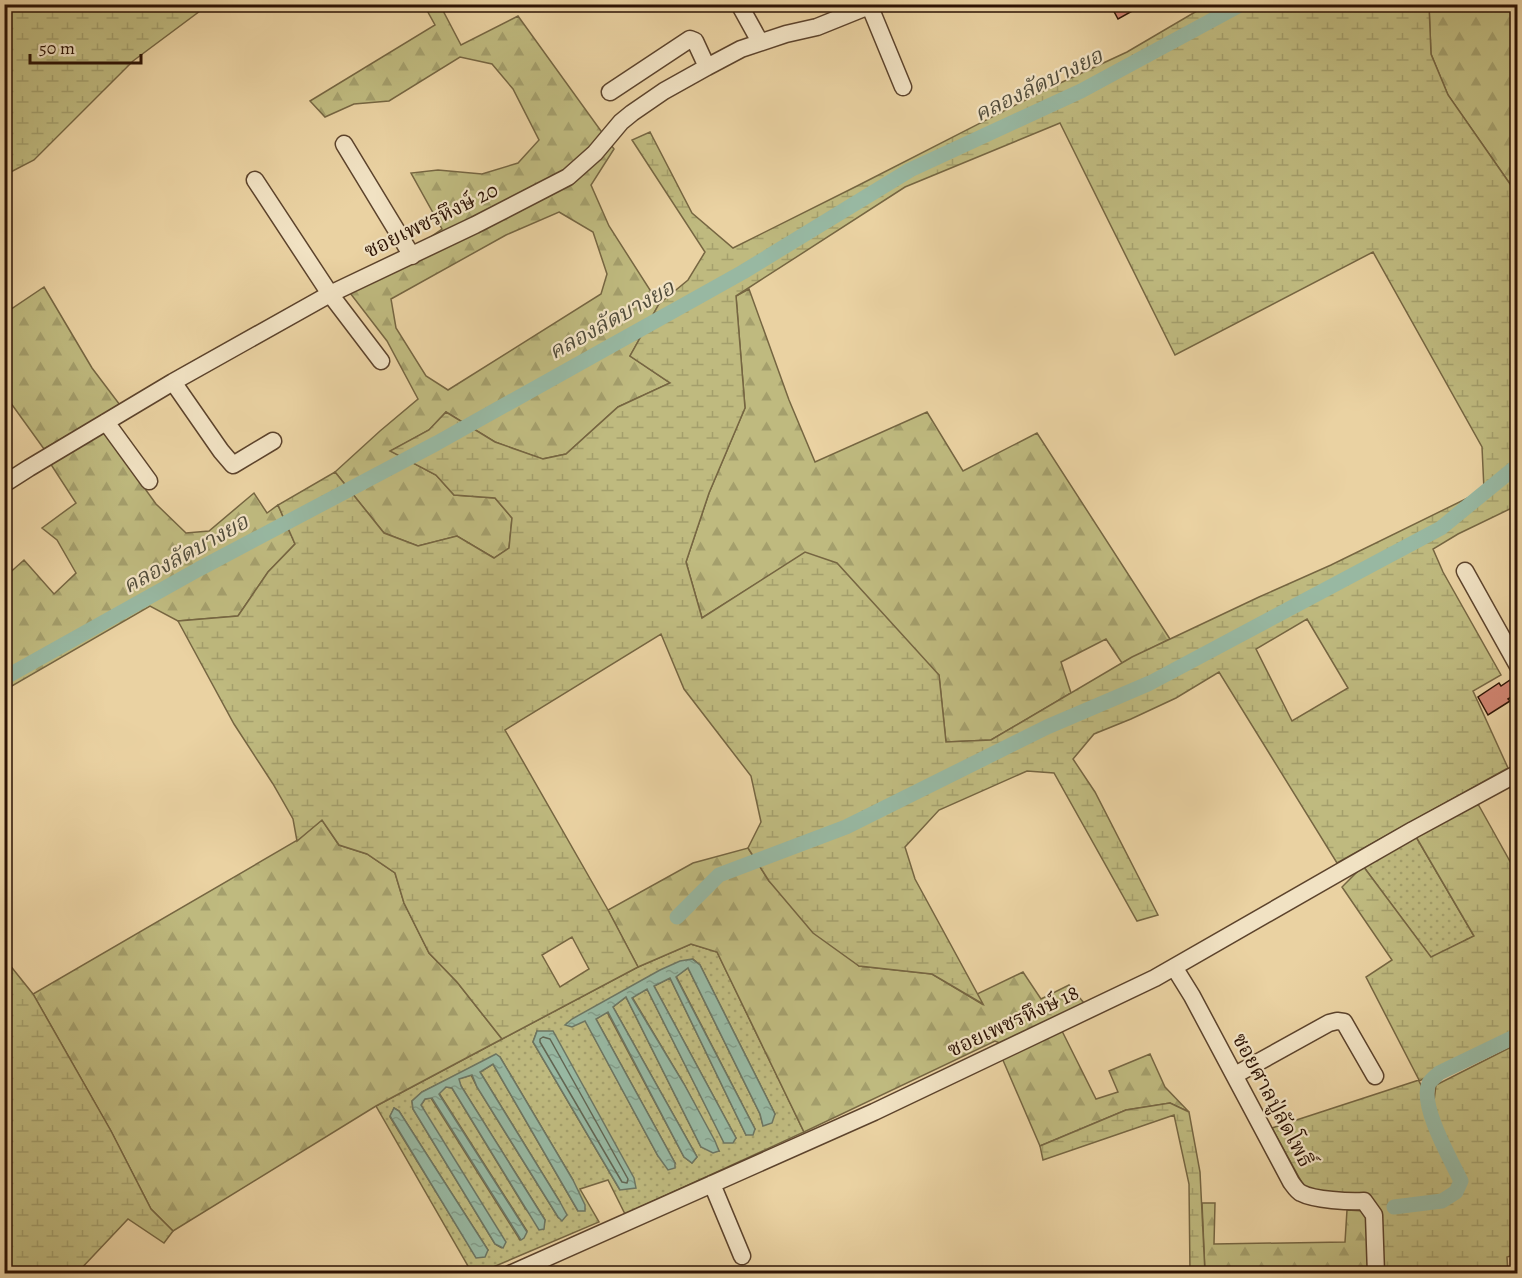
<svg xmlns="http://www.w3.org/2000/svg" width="1522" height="1278" viewBox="0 0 1522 1278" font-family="Alegreya,'Noto Serif Thai',serif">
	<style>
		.grass { fill: url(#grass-dots); stroke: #766642; stroke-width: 1.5; fill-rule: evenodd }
		.forest { fill: url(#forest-firs); stroke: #766642; stroke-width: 1.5; fill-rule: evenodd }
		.wetland { fill: url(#wetland-marsh); stroke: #766642; stroke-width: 1.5; fill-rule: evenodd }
		.water { fill: url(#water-ripples); stroke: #6d7663; stroke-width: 1.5 }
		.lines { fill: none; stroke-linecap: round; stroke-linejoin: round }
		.shore { stroke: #626653; stroke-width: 1.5 }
		.canal { stroke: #98b8a2; stroke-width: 15 }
		.building { fill: #d28572; stroke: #2d1304; stroke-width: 1.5 }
		.minor-casing { stroke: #5c432c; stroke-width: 19 }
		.minor { stroke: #f1e2c3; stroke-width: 16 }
		.labels { text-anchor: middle; stroke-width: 4.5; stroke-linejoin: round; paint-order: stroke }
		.street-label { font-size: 21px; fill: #2d1304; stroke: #f1e2c3 }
		.water-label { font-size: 22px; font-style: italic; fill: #524d3b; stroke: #f1e2c3 }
	</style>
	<defs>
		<pattern id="grass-dots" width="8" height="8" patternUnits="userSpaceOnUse" patternTransform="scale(1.5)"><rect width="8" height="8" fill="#bfba7f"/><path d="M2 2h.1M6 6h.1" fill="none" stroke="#a49f6c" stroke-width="1.8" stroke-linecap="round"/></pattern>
		<pattern id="forest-firs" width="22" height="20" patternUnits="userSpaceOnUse" patternTransform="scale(1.5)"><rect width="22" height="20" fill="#bfba7f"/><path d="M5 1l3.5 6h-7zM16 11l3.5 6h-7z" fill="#a49f6c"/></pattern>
		<pattern id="wetland-marsh" width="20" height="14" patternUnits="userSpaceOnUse" patternTransform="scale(1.5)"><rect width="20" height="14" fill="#bfba7f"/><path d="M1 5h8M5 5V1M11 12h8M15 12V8" fill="none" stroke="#a49f6c"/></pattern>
		<pattern id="water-ripples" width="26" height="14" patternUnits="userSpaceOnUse" patternTransform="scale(1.5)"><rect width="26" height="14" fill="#98b8a2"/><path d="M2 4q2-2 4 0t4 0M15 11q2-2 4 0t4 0" fill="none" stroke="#839d8a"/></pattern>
	</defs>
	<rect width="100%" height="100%" fill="#ead2a2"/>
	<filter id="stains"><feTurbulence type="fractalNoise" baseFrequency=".00333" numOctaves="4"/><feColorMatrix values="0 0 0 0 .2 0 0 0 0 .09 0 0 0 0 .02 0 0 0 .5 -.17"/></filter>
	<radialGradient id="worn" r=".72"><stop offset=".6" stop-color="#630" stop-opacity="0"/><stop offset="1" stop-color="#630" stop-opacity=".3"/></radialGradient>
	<path class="grass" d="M 1415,835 L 1474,936 L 1431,958 L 1363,866 Z
		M 691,944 L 717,952 L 804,1132 L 625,1214 L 608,1180 L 580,1189 L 599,1222 L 479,1273 L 472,1273 L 376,1106 L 638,967 ZM 693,959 L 700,965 L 775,1114 L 763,1125 L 760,1114 L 688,968 L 676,976 L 755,1129 L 746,1135 L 670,978 L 654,986 L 736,1138 L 724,1142 L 647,989 L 632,997 L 684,1084 L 719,1151 L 701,1147 L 626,997 L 613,1007 L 697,1157 L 692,1163 L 684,1157 L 607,1012 L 596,1019 L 675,1163 L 658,1156 L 585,1020 ZM 537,1031 L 620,1190 L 533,1042 ZM 496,1055 L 500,1057 L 573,1180 L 578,1211 L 493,1064 L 480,1072 L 560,1202 L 558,1217 L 477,1087 L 471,1075 L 458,1079 L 461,1086 L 545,1220 L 543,1229 L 525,1208 L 452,1088 L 446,1087 L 439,1093 L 527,1231 L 520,1240 L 431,1098 L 425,1099 L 421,1105 L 500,1247 L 495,1244 L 413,1109 L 412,1101 L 422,1092 ZM 394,1108 L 399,1111 L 488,1250 L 476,1257 L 390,1117 Z"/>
	<path class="forest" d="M 424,5 L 440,5 L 461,45 L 518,16 L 614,149 L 591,185 L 609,226 L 659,304 L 630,356 L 670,383 L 618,407 L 566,454 L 542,459 L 495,442 L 446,412 L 429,430 L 391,451 L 436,475 L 454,495 L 495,498 L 512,518 L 509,548 L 494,558 L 457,536 L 418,546 L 384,533 L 335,472 L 380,431 L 418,399 L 387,341 L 350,293 L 442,229 L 411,173 L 438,170 L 482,174 L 518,163 L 539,140 L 513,89 L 492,64 L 460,57 L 389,101 L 354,104 L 325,117 L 310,101 L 435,25 ZM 559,212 L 593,232 L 607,274 L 601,294 L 448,390 L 426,376 L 396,328 L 391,299 L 506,235 Z
		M 1429,5 L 1517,5 L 1517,194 L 1448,95 L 1431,54 Z
		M 44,287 L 92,368 L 120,405 L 44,449 L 5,395 L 4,314 Z
		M 749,289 L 789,400 L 815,462 L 927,412 L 963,471 L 1037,433 L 1170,639 L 1122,663 L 1106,639 L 1061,662 L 1071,693 L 991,740 L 946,742 L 939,675 L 805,553 L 702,618 L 686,562 L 709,493 L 745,408 L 736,296 Z
		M 104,432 L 156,504 L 186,533 L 209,531 L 254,493 L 267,513 L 278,505 L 295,544 L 268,572 L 238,616 L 178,621 L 150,606 L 5,690 L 5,577 L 24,560 L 54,594 L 76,573 L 57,540 L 42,528 L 76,503 L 50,463 Z
		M 322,820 L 339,845 L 367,854 L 395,873 L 404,903 L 429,953 L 457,982 L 502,1039 L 376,1106 L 173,1231 L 151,1209 L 111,1131 L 33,994 L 296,841 Z
		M 748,848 L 769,881 L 859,966 L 932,974 L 982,1004 L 977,994 L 1023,972 L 1041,999 L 1069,985 L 1084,1003 L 1002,1044 L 995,1041 L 804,1132 L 717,952 L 691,944 L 638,967 L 608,910 L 693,863 Z
		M 1062,1031 L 1096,1099 L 1118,1092 L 1109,1071 L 1150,1054 L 1165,1087 L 1189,1112 L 1170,1103 L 1126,1110 L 1040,1146 L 1002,1058 Z
		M 1202,1203 L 1215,1203 L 1214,1244 L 1345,1242 L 1347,1210 L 1364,1211 L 1371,1223 L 1371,1273 L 1205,1273 Z"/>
	<path class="wetland" d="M 4,5 L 86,5 L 96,11 L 101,5 L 208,5 L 133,61 L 34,160 L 5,175 Z
		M 1207,5 L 1429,5 L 1431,54 L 1448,95 L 1517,194 L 1517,503 L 1516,506 L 1458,534 L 1433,549 L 1443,572 L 1501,675 L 1473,691 L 1508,768 L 1337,863 L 1219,672 L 1176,698 L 1131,719 L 1094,734 L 1073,759 L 1095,792 L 1158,915 L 1137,921 L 1054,773 L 1027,771 L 939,810 L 905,847 L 915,879 L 983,1004 L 932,974 L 859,966 L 813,933 L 769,881 L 748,848 L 761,822 L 751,776 L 684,689 L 661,634 L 505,730 L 608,910 L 638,967 L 502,1039 L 457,982 L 429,953 L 404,903 L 395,873 L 367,854 L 339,845 L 322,820 L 297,841 L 293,819 L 273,784 L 234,724 L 178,621 L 238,616 L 268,572 L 295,544 L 278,505 L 335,472 L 384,533 L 418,546 L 457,536 L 494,558 L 509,548 L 512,518 L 495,498 L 454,495 L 436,475 L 390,451 L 429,430 L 446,412 L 495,442 L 543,459 L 566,454 L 618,407 L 670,383 L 630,356 L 659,304 L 688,280 L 705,252 L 632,140 L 650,132 L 692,213 L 733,248 L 857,186 L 1043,91 L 1127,52 ZM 1060,123 L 1175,355 L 1373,252 L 1482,447 L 1484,490 L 1331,565 L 1259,597 L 1132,657 L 991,740 L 946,742 L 939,675 L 837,563 L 805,552 L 702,618 L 686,562 L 709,493 L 745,408 L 736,296 L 905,187 ZM 1307,619 L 1348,688 L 1292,721 L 1256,649 ZM 572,937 L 589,969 L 560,987 L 542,955 Z
		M 1478,804 L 1517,874 L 1517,1031 L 1419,1081 L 1433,1109 L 1436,1085 L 1517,1044 L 1518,1212 L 1511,1215 L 1514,1255 L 1507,1257 L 1508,1273 L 1381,1273 L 1377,1206 L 1312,1201 L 1272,1128 L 1419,1080 L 1366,977 L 1392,960 L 1342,887 L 1363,866 L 1431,957 L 1474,936 L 1415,835 Z
		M 5,959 L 33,994 L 111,1131 L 151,1209 L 173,1231 L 164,1243 L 128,1219 L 77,1273 L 5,1273 Z
		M 1170,1103 L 1189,1112 L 1200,1172 L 1205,1273 L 1190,1273 L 1189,1184 L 1174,1115 L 1043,1160 L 1040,1146 L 1126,1110 Z"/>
	<path class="water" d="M 692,959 L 700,965 L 775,1114 L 772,1123 L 763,1126 L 760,1114 L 688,968 L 676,977 L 755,1129 L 753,1135 L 746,1135 L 670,978 L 654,986 L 736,1138 L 733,1143 L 724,1143 L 647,989 L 632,998 L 684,1084 L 715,1141 L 719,1151 L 713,1153 L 701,1147 L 626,997 L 613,1007 L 697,1157 L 692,1163 L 684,1157 L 608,1012 L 596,1019 L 675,1163 L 675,1168 L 668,1170 L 658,1156 L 585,1021 L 572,1027 L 565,1025 L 572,1019 L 660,970 L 680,961 Z
		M 537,1031 L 553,1031 L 634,1178 L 636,1188 L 620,1190 L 533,1042 Z
		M 496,1054 L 500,1057 L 573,1180 L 585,1205 L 585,1211 L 578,1211 L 493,1064 L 480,1072 L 560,1202 L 567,1215 L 562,1221 L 558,1217 L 477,1087 L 472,1075 L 459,1079 L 461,1086 L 545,1220 L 544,1229 L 539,1230 L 452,1088 L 446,1087 L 439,1094 L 527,1232 L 524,1238 L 521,1240 L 432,1098 L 425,1099 L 421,1105 L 506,1242 L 503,1248 L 495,1244 L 413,1109 L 412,1101 L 422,1092 Z
		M 394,1108 L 399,1111 L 488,1250 L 485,1257 L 476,1258 L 390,1116 Z"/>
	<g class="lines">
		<path class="shore" d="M 543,1037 L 550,1039 L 628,1179 L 627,1183 L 622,1182 L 540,1042 L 540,1039 Z"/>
		<path class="canal" d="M 4,678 L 199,569 L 437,443 L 743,272 L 910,170 L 1081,91 L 1242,4
			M 677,917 L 719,875 L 846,827 L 1047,727 L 1150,683 L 1441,528 L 1518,465
			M 1394,1207 L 1442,1201 L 1456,1192 L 1461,1181 C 1451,1160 1419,1105 1429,1083 C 1431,1080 1436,1076 1439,1073 L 1518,1035"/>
	</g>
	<path class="building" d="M 1110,4 L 1145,4 L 1118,19 Z
		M 1516,676 L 1518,676 L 1518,693 L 1508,699 L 1510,701 L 1488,715 L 1478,697 L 1499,683 L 1501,686 Z"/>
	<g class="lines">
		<defs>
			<path id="minor" d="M 739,4 L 760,42
				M 870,7 L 903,87
				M 610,92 L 690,39 L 695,41 L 707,67
				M 344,144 L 412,256
				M 255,180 L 330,294 L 381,361
				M 173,382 L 221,451 L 233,465 L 273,441
				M 106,422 L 149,481
				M 4,484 L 29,468 L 173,382 L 330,294 L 475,225 L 568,177 L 595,153 L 621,122 L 632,113 L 664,91 L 707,67 L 741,49 L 786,34 L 817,27 L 874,4
				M 1465,571 L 1518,666
				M 1174,967 L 1192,996 L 1291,1182 C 1294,1186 1297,1191 1301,1193 C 1314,1200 1350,1202 1364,1201 L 1374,1215 L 1376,1274
				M 1235,1075 L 1329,1023 L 1337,1021 L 1344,1022 L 1375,1076
				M 712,1184 L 742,1256
				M 510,1274 L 874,1112 L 1155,978 L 1413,830 L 1518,773"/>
		</defs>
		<use href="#minor" class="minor-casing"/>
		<use href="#minor" class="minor"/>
	</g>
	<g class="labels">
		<g class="street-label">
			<text transform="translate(431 220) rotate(-26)" y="7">ซอยเพชรหึงษ์ 20</text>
			<text transform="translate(1013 1021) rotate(-25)" y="7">ซอยเพชรหึงษ์ 18</text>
			<text transform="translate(1273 1100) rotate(62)" y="7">ซอยศาลปู่ลัดโพธิ์</text>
		</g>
		<g class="water-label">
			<text transform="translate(1038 84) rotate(-26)" y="8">คลองลัดบางยอ</text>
			<text transform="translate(611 319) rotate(-29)" y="8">คลองลัดบางยอ</text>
			<text transform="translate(185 553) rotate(-29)" y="8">คลองลัดบางยอ</text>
		</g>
	</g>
	<rect width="1522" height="1278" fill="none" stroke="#ead2a2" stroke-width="24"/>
	<rect x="6" y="6" width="1510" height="1266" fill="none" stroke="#2d1304" stroke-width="3"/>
	<rect x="12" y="12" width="1498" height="1254" fill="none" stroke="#2d1304" stroke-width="1.5"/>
	<path d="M30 54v9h111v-9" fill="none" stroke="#2d1304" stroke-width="3"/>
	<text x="39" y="54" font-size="18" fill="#2d1304" stroke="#f1e2c3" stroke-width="4.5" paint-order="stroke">50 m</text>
	<rect width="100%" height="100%" filter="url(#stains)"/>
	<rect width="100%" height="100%" fill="url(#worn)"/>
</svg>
